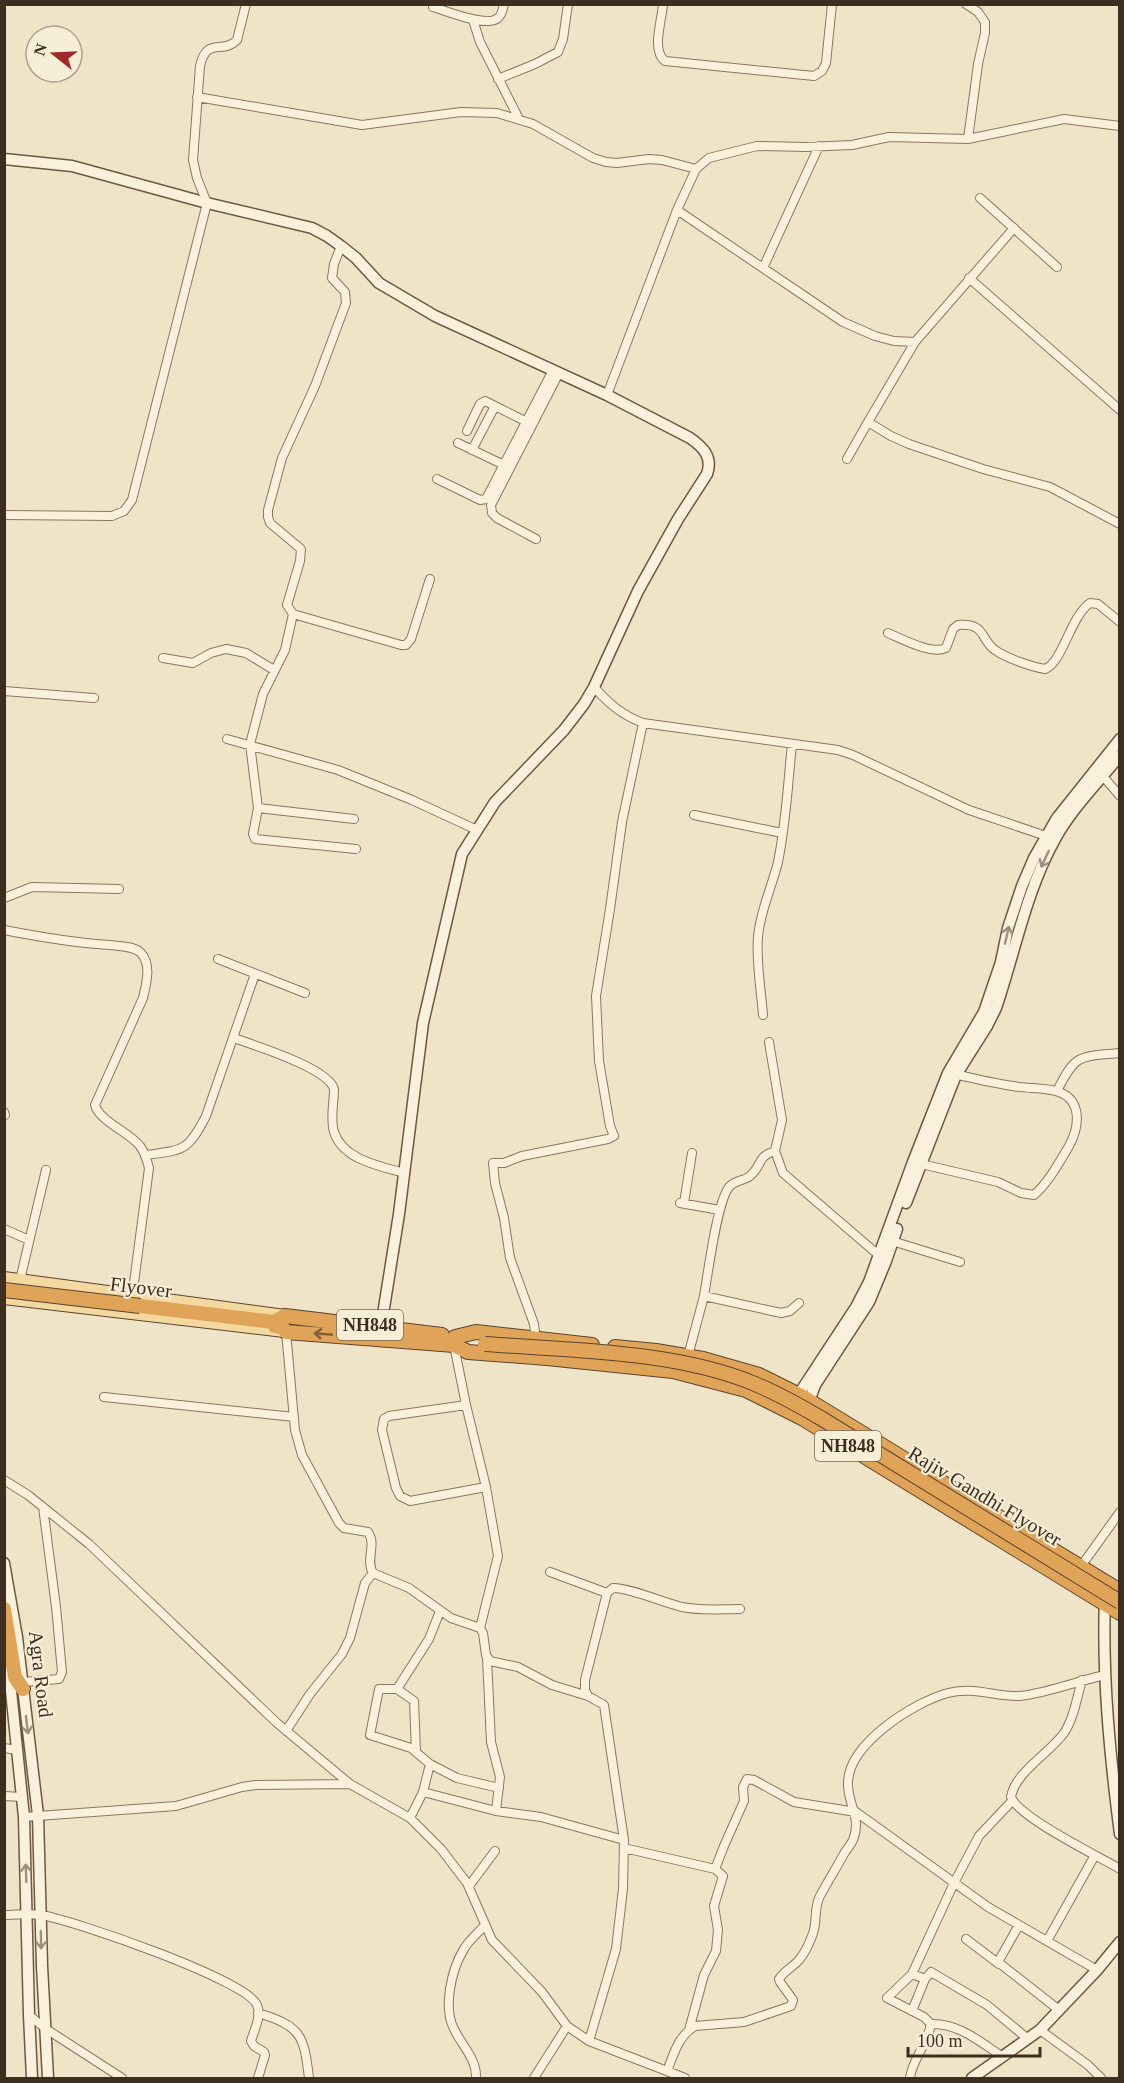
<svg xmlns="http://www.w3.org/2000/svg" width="1124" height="2083" viewBox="0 0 1124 2083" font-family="Georgia,serif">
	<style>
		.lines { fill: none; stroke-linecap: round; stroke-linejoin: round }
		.street-casing { stroke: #8d765c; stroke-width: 10 }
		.secondary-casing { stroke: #6f573f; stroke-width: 13 }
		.primary-casing { stroke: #5b4430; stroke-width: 14 }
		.highway-casing { stroke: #5b4430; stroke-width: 16 }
		.street { stroke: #faf1dc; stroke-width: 8 }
		.secondary { stroke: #faf1dc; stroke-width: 10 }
		.primary { stroke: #f3d9a0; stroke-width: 12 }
		.highway { stroke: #e0a458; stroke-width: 14 }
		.highway-bridge-casing { stroke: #5b4430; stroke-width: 16; stroke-linecap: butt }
		.highway-bridge { stroke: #e0a458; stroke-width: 14 }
		.oneway { stroke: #9c907e }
		.oneway2 { stroke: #7e5d36 }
		.labels { text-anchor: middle; stroke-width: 4.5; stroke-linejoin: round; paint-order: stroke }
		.shield { fill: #f7eed8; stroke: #756857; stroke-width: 1.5 }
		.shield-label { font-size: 18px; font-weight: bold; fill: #3d2e20 }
		.street-label { font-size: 20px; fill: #3d2e20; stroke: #f7eed8 }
	</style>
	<rect width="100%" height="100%" fill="#f0e4c8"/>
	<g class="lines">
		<defs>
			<path id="street" d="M 663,4 C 662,21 651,50 665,61 L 814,76 L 822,71 L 826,63 L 832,4
				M 966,4 L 978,12 L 985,22 L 985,33 L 978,64 L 968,139
				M 433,7 C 446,11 487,28 498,18 C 502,15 503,9 504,4
				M 473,20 L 480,42 L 519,119
				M 498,79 L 535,64 L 558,52 L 563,39 L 568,4
				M 197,97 L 362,125 L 461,112 L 497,113 L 533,124 L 593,158 L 606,162 L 617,163 L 649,159 L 662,160 L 696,169
				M 980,198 L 1057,267
				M 677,210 L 843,322 L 875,336 L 894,341 L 915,342 L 1014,228
				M 763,268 L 819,146
				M 969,278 L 1120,410
				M 915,342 L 868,422 L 891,436 L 909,444 L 983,469 L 1050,487 L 1120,524
				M 607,395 L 677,210 L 696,169 L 709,158 L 757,146 L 806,147 L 852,145 L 889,137 L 968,139 L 1064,119 L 1120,126
				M 467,431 L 480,404 L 485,401 L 527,422
				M 458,443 L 504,465
				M 472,450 L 495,406
				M 847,459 L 868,422
				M 437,479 L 480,500 L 486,499 L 553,370
				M 4,515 L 112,516 L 124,511 L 132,500 L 207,203 L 197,178 L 193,160 L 200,66 C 207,36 222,55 237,40 L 246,4
				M 536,539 L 497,518 L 492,513 L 491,505 L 559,373
				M 293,614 L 287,605 L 300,561 L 301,549 L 270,523 L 268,517 L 268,510 L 282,458 L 315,386 L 346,303 L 345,292 L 332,278 L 334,264 L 341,246
				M 888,633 C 902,639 932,655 946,648 L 953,629 L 958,625 C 987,623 980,640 995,650 C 1006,658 1032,667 1045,669 C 1063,662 1070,617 1090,603 L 1098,604 L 1120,622
				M 163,658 L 193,663 L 211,653 L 226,649 L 246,653 L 274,670
				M 594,687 C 609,704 622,715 643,723 L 838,750 L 853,755 L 969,810 L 1049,837
				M 4,691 L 94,698
				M 227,739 L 338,770 L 412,800 L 477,830
				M 1101,774 L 1120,796
				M 258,808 L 253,834 L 255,839 L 356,849
				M 694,815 L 782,833
				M 354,819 L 258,808 L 250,744 L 263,694 L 285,650 L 293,614 L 401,645 L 406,645 L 411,639 L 430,579
				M 4,898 L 32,887 L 119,889
				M 4,930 C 40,937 74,943 110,945 C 120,946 134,946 141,953 C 152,965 146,985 143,998 L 95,1105 C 99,1121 129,1132 140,1146 C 145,1153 147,1160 149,1168 L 132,1298
				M 218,959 L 305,993
				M 763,1015 C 761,989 756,963 758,937 C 760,911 772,887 778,862 C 786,823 788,783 792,744
				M 234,1038 C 256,1046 328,1068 334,1089 C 334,1102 330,1119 334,1132 C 343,1160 380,1166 404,1173
				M 769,1042 L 782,1120 L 775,1151 L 783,1173 L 882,1258
				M 1057,1091 C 1076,1053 1079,1057 1120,1053
				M 4,1112 L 5,1115
				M 146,1155 C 184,1150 188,1151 206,1116 L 255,974
				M 917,1163 L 998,1182 L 1021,1193 L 1034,1195 C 1048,1183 1059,1163 1069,1146 C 1079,1128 1083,1101 1059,1092 C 1045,1087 1027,1089 1013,1086 C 993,1083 973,1078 954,1074
				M 680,1203 L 720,1210
				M 684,1203 L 692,1153
				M 4,1229 L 29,1240
				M 892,1241 L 960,1262
				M 20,1280 L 46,1170
				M 704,1296 C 708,1274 717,1202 729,1187 C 735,1180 744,1181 750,1176 C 763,1165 756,1157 775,1151
				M 286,1332 L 295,1430 L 302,1455 L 339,1523 L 344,1528 L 368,1532 C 377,1545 365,1560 373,1573 L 409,1588 L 451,1618 L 480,1628 L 483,1633 L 486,1655 L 490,1661 L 518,1667 L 552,1685 L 588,1696 L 604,1705 L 624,1840 L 623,1889 L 616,1949 L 589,2041
				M 536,1340 L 534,1324 L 510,1258 L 504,1218 L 495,1183 L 493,1163 L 504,1163 L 522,1156 L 608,1139 L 614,1136 L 610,1126 L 599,1061 L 596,996 L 610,909 L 622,822 L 643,723
				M 454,1345 L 466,1405 L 486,1487 L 498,1556 L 480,1628
				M 688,1356 L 704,1296 L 781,1313 L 790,1311 L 799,1303
				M 104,1397 L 294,1417
				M 466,1405 L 389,1416 L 384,1419 L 382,1430 L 396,1488 L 400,1496 L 410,1501 L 486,1487
				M 4,1480 L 28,1495 L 89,1544 L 277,1723 L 350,1784 L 410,1818 L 441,1849 L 467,1883 L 492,1940 L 542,1992 L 567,2026 L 589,2041 L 685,2078
				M 1079,1569 L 1120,1512
				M 550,1572 L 607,1593
				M 487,1658 L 491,1742 L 500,1777 L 496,1811
				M 1082,1680 C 1077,1697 1074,1718 1064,1733 C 1050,1753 1015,1772 1011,1797 C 1018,1817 1098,1856 1120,1869
				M 23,1682 L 59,1679 L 62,1672 L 56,1607 L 43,1507
				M 397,1689 L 379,1689 L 370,1735 L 411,1748 L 430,1764 L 457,1778 L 499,1788
				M 588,1696 L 585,1690 L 585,1680 L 607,1593 L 613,1588 C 627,1587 665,1603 682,1607 C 701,1611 721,1609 740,1609
				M 286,1731 L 310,1694 L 342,1654 L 350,1638 L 365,1583 L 373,1573
				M 4,1748 L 17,1750
				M 416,1752 L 414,1701 L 397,1689 L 429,1639 L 440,1611
				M 423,1792 L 496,1811 L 541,1817 L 624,1840
				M 4,1796 L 22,1797
				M 24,1817 L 176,1806 L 242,1787 L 256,1785 L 350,1784
				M 410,1818 L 423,1792 L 430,1764
				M 624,1848 L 715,1869 L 723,1876 L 714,1906 L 718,1930 L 716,1951 L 704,1975 L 689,2030
				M 715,1869 L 724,1846 L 744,1801 L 743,1787 L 747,1779 L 754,1780 L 794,1802 L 856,1812 L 988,1907 L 1097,1970
				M 469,1886 L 495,1851
				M 4,1915 C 16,1915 30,1913 41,1915 C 73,1920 247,1980 257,2005 C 262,2016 254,2030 251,2041 L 254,2046 L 264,2052 L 265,2055 L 258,2078
				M 1019,1925 L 998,1962 L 1059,2010
				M 966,1939 L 999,1964
				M 1047,1941 L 1095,1855
				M 912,1974 L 925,1979 L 912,2011
				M 925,1979 L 931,1972 L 987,2005 L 1028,2039
				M 258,2013 C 301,2026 304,2035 309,2078
				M 29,2015 L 46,2029 L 122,2078
				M 931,2024 C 959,2023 980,2042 1003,2057
				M 1040,2030 L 1088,2065 L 1101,2078
				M 667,2071 C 674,2054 678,2036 695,2026 L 744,2022 L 791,2006 L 793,2000 L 780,1982 L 779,1979 C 784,1971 793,1967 799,1960 C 805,1953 809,1944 812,1936 C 818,1923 813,1909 820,1896 C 828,1881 837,1867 845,1852 C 848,1848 853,1842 854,1837 C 861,1817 847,1802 848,1783 C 848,1744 914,1702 948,1693 C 972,1686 996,1697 1020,1696 C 1048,1693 1077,1681 1105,1675
				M 476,2078 C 477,2059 462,2046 454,2029 C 443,2008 451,1970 464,1949 C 469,1940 478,1933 485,1925
				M 534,2078 L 567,2026
				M 910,2078 C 912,2060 927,2045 931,2024 L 924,2017 L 887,1998 L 912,1974 L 954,1883 L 979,1836 L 1012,1801"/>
			<path id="secondary" d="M 4,159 L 72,166 L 207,203 L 312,228 L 327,236 L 341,246 L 356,258 L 379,283 L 435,316 L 607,395 L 690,438 C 703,447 713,457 707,474 L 678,519 L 638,591 L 594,687 L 584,704 L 564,730 L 495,802 L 462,854 L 423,1023 L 399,1214 L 380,1333
				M 906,1203 L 956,1075 L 987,1026 L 996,1008 C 1015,952 1026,891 1055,839 C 1072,808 1098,783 1120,755
				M 795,1400 L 856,1307 L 869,1282 L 913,1162 L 948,1073 L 984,1012 L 1001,962 L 1008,928 L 1022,886 L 1034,858 L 1057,818 L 1120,739
				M 807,1407 L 815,1385 L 869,1302 L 886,1261 L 897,1229
				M 4,1563 L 17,1637 L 38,1815 L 42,1966 L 48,2078
				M 1105,1598 C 1102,1677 1110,1756 1120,1834
				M 4,1662 L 11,1691 L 24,1817 L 29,2015 L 32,2078
				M 972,2078 L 1040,2030 L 1097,1970 L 1120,1942"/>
			<path id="primary" d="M 4,1278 L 285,1316
				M 4,1298 L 284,1331"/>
			<path id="highway" d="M 140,1306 L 274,1322 L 275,1326 L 282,1327 L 286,1332 L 454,1345 L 468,1352 L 547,1358 L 673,1371 L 746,1390 L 802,1418 L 1120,1613
				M 274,1322 L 285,1316 L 442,1335
				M 455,1337 L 476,1332 L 592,1345
				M 615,1347 L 656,1351 L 703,1359 L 759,1375 L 803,1397 L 1120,1591
				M 4,1609 L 15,1677 L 23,1689"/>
		</defs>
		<use href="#street" class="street-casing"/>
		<use href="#secondary" class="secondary-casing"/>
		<use href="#primary" class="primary-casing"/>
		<use href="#highway" class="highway-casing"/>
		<use href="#street" class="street"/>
		<use href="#secondary" class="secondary"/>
		<use href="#primary" class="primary"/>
		<use href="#highway" class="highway"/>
		<defs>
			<path id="highway-bridge" d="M 4,1290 L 140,1306
				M 485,1344 C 569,1350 678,1351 755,1384 C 779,1394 802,1407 824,1420 L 1120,1602"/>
		</defs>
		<use href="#highway-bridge" class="highway-bridge-casing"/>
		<use href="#highway-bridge" class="highway-bridge"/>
	</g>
	<defs><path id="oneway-shaft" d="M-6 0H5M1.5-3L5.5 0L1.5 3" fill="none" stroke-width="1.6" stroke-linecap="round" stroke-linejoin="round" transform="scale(1.5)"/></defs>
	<g class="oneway">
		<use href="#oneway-shaft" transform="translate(1045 859) rotate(115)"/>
		<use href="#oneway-shaft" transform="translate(1007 935) rotate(-77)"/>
		<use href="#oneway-shaft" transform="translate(27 1725) rotate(83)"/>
		<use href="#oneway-shaft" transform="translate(26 1873) rotate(-92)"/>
		<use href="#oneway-shaft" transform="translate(41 1940) rotate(89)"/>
	</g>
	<use class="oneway2" href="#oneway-shaft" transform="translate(323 1334) rotate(-176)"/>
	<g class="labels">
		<g class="shield">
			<rect x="337" y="1310" width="66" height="30" rx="4.5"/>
			<rect x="815" y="1431" width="66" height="30" rx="4.5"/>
		</g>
		<g class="shield-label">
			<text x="370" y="1331">NH848</text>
			<text x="848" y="1452">NH848</text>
		</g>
		<g class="street-label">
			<text transform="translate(141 1287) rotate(7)" y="7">Flyover</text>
			<text transform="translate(985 1496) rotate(31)" y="7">Rajiv Gandhi Flyover</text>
			<text transform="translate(41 1674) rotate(83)" y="7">Agra Road</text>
		</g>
	</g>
	<rect width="1124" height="2083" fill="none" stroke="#3d2e20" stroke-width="12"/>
	<g transform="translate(54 54) rotate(288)"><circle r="28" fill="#f7eed8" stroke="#ada18e" stroke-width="1.5"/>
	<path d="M0-4.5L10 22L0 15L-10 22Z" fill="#9e2a2b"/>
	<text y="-9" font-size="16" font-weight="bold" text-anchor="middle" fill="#3d2e20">N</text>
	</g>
	<path d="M908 2047v9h132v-9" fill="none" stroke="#3d2e20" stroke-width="3"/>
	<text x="917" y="2047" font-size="18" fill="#3d2e20" stroke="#f7eed8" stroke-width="4.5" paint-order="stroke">100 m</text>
</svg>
